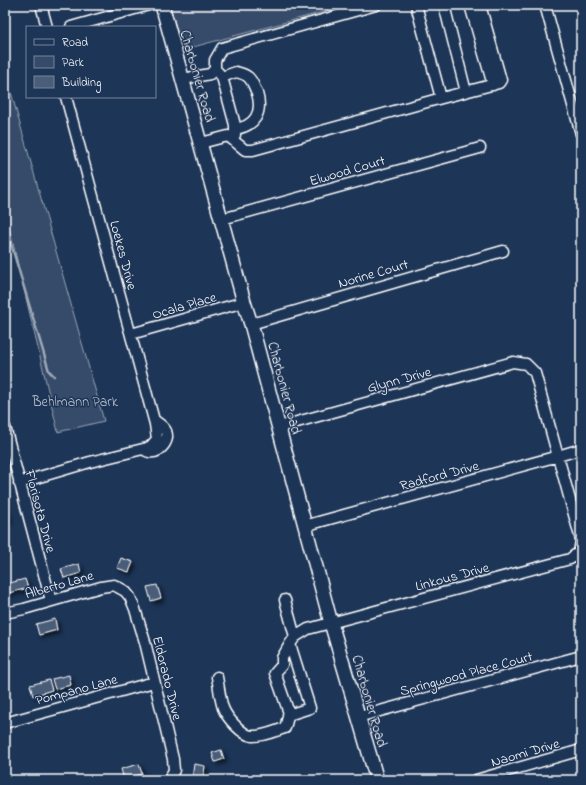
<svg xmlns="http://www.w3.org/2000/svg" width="586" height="785" viewBox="0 0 586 785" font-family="'Indie Flower',sans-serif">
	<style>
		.green { fill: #364b69; stroke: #9aa5b4 }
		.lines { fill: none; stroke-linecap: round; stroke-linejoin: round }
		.stream { stroke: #a0aab8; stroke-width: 2.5 }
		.building { fill: #4a5d79; stroke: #fff; filter: url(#shadow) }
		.minor-casing { stroke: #fff; stroke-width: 13 }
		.major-casing { stroke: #fff; stroke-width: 16 }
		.minor { stroke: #1d3557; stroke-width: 10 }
		.major { stroke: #1d3557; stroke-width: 13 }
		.labels { text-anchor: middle; stroke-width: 3; stroke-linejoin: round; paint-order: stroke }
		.street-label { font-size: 14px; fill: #fff; stroke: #1d3557 }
		.park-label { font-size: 14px; fill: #b9c0ca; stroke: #1d3557 }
	</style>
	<defs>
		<filter id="shadow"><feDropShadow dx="3" dy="3" stdDeviation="2" flood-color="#0009"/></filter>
	</defs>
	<rect width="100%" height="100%" fill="#1d3557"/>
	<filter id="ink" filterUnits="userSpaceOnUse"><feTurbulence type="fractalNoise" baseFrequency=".025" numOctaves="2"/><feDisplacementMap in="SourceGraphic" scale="8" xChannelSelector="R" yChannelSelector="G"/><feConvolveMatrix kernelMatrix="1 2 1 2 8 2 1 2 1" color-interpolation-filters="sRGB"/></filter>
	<g filter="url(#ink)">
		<path class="green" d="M 170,5 L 349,5 L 182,50 Z
			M 5,71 L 104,421 L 58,432 L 5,210 Z"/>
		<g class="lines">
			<path class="stream" d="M 5,224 L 49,371 L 54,376"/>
		</g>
		<path class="building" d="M 5,503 L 9,521 L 5,522 Z
			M 121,558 L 133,562 L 129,572 L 117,568 Z
			M 79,564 L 81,573 L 64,578 L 61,569 Z
			M 25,579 L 28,588 L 9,593 L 6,584 Z
			M 157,585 L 161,598 L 151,601 L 147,587 Z
			M 55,619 L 57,630 L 39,635 L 36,624 Z
			M 69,675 L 71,685 L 55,689 L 52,679 Z
			M 49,680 L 52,690 L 33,696 L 30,685 Z
			M 221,750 L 224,759 L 215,762 L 212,753 Z
			M 139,764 L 142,774 L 124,779 L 121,769 Z
			M 194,764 L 205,766 L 203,780 L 192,779 Z"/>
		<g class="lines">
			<defs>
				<path id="minor" d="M 41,5 L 47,27
					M 416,5 L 441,98
					M 444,5 L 466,92
					M 470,5 L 493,85
					M 545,5 L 581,134
					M 71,27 L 149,5
					M 218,72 L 222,77 L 235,125 L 235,135
					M 222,77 L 236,72 C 240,73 245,74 248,77 C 253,81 254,87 257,93 C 263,113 255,126 235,129
					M 183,79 L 210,74 L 215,69 L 215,60 L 222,48 L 376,5
					M 201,143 L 228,136 L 245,150 L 253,150 L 438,99 L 499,83 L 501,80 L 480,5
					M 222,219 L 480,148
					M 251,324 L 503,251
					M 131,334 L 244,302
					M 5,427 L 51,601
					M 279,427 L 513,362 L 526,364 L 535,373 L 581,540
					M 144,450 C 145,450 147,452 149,452 C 160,454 170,441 166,431 C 164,426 158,423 154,420
					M 19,483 L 90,462 L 147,448 L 151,446 L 157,439 L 155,424 L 66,97
					M 304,526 L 558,456 L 581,449
					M 285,600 L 295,637
					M 5,613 L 24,609 L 101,587 L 114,585 L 125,591 L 130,597 L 135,609 L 145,642 L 173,759 L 174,770 L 169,780
					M 217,677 C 219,687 220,699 223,708 C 227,718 242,735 252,736 C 263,737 275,731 285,728 L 289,713 L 275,673 L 282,665 L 282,658 L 290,644
					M 288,715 L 310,708 L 290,644 L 295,637 L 308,629 L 570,559 L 579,552 L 581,541
					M 358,717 L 581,656
					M 5,723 L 154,682
					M 476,780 L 581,750"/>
				<path id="major" d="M 162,5 L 244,302 L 251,324 L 331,623 L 377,780"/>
			</defs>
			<use href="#minor" class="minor-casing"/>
			<use href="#major" class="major-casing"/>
			<use href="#minor" class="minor"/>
			<use href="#major" class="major"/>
		</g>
	</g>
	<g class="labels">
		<g class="street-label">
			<text transform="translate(198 76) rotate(74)" y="5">Charbonier Road</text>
			<text transform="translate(347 170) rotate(-16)" y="5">Elwood Court</text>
			<text transform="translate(124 255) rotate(75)" y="5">Loekes Drive</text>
			<text transform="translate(373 273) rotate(-16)" y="5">Norine Court</text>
			<text transform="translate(184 305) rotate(-16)" y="5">Ocala Place</text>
			<text transform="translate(399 379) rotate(-15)" y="5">Glynn Drive</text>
			<text transform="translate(285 388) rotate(75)" y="5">Charbonier Road</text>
			<text transform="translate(439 475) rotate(-15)" y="5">Radford Drive</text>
			<text transform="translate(41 511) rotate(75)" y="5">Florisota Drive</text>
			<text transform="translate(452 576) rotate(-15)" y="5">Linkous Drive</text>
			<text transform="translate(59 584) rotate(-16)" y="5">Alberto Lane</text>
			<text transform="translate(466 673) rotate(-15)" y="5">Springwood Place Court</text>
			<text transform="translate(168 678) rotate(76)" y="5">Eldorado Drive</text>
			<text transform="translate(76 689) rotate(-15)" y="5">Pompano Lane</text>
			<text transform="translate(370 701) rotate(74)" y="5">Charbonier Road</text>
			<text transform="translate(525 752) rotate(-16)" y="5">Naomi Drive</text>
		</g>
		<g class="park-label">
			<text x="75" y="406">Behlmann Park</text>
		</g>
	</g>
	<rect width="586" height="785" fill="none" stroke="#1d3557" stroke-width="20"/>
	<rect x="10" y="10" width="566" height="765" fill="none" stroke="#fff" stroke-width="1.5" filter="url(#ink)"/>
	<rect x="26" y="26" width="130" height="72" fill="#1d3557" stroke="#77869a"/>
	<rect x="34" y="39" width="20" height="6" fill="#1d3557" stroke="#77869a"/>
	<text x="62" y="46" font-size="12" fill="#ffffff">Road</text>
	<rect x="34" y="56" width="20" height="12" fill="#364b69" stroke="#77869a"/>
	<text x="62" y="66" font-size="12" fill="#ffffff">Park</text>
	<rect x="34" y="76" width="20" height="12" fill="#4a5d79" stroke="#77869a"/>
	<text x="62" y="86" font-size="12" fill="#ffffff">Building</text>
</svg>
